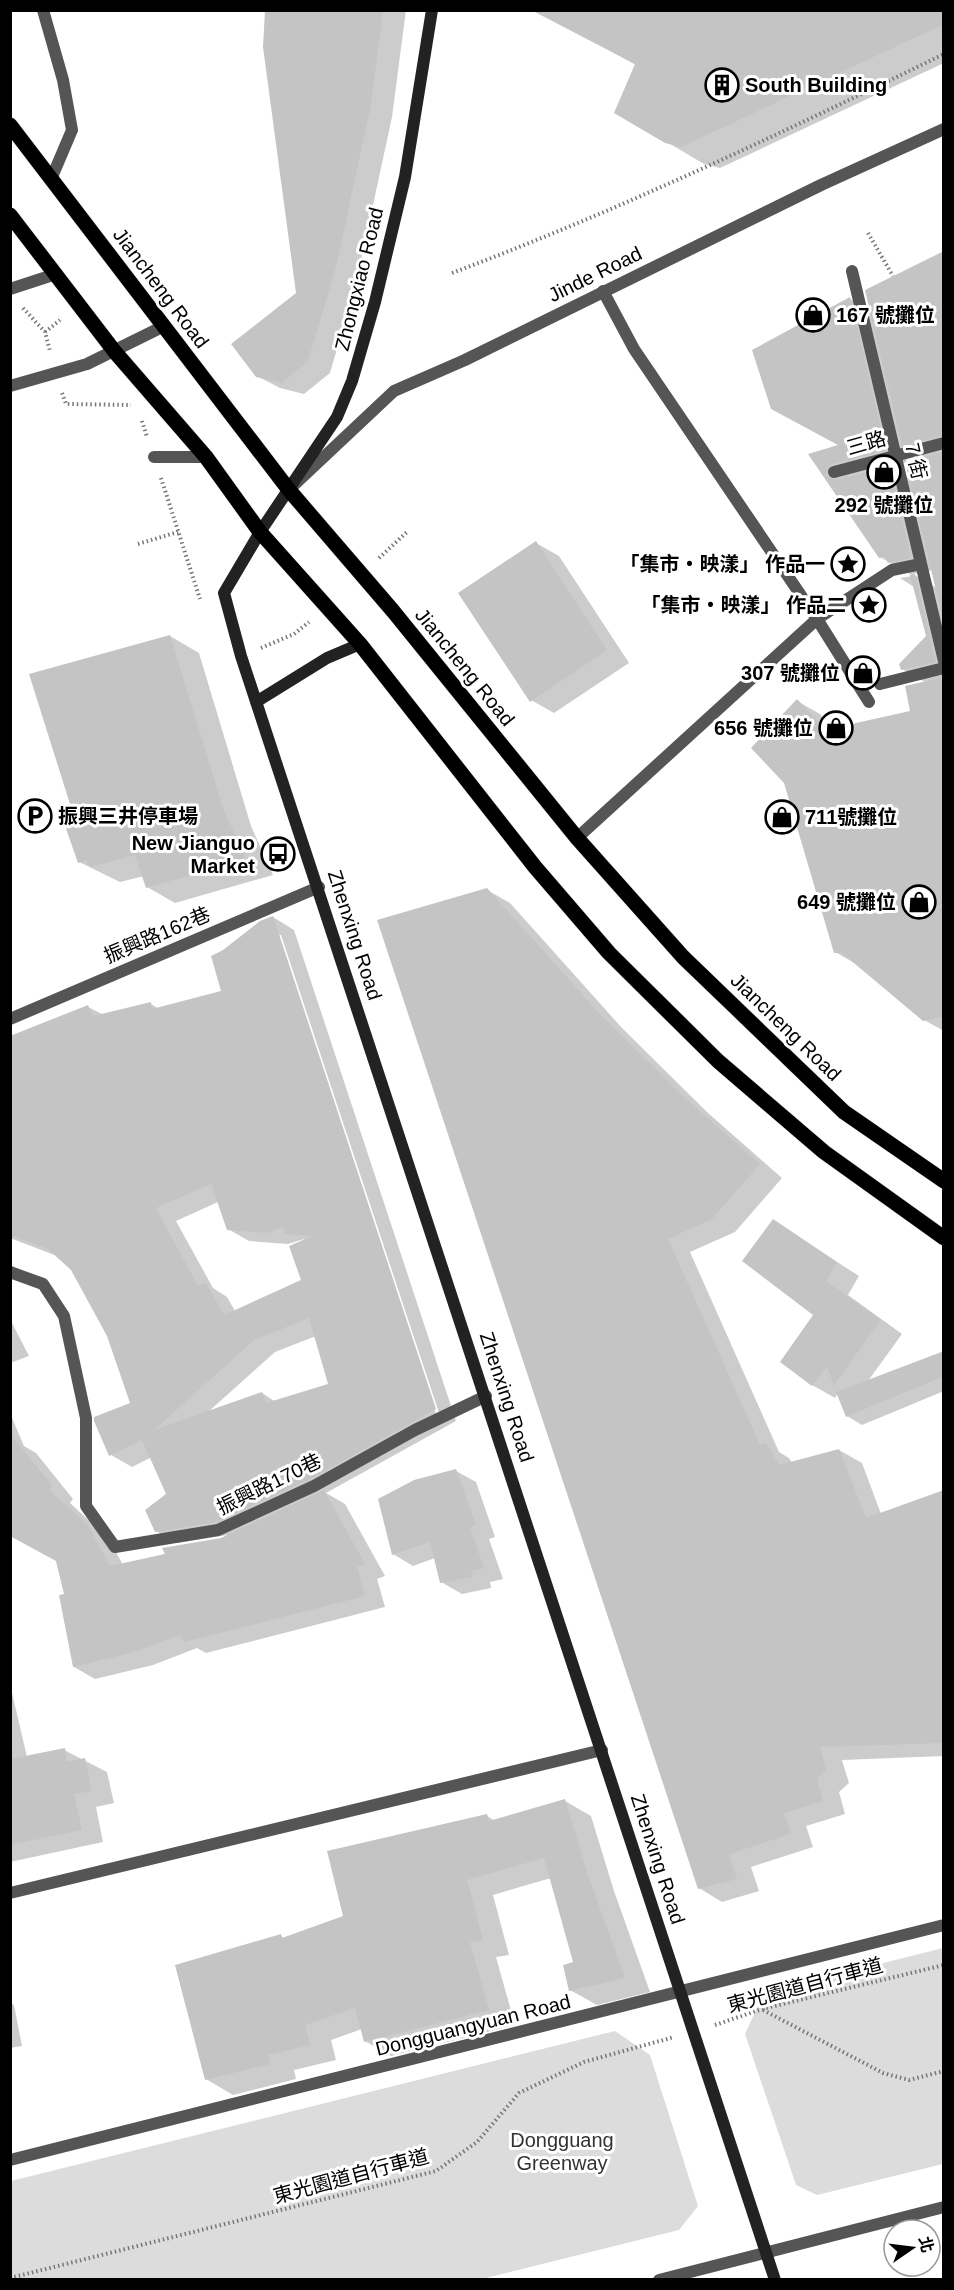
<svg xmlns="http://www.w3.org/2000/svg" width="954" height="2290" viewBox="0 0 954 2290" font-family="Helvetica,'Noto Sans TC',sans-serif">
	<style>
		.green { fill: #dcdcdc }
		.shadow { fill: #0003; fill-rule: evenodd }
		.building { fill: #c4c4c4; fill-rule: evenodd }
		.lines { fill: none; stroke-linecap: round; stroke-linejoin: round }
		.primary-casing { stroke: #dbdbdb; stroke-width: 16 }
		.path { stroke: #777; stroke-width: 4; stroke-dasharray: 1.5 3; stroke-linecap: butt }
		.service { stroke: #555; stroke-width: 12 }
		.minor { stroke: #555; stroke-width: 12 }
		.secondary { stroke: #222; stroke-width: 12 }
		.primary { stroke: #000; stroke-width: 15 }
		.labels { text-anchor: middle; stroke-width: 6; stroke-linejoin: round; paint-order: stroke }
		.poi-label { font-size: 20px; font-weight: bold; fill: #000; stroke: #fff; text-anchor: end }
		.street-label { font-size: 20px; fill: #000; stroke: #fff }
		.park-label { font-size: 20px; fill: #333; stroke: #fff }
	</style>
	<rect width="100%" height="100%" fill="#fff"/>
	<path class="green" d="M 943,1948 L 943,2164 L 817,2195 L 796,2185 L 745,2034 L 764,1993 Z
		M 615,2031 L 650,2055 L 698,2206 L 679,2230 L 482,2279 L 11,2279 L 11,2181 Z"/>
	<path class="shadow" d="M 266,10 L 406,10 L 392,117 L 357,279 L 330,373 L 304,394 L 280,388 L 257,376 L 297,294 Z
		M 944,10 L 944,63 L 720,168 L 704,164 L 616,112 L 636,65 L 544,15 Z
		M 944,253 L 944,1031 L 924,1020 L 858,965 L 835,952 L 797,701 L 820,714 L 836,732 L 912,712 L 925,682 L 902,669 L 928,636 L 914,587 L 900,578 L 913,576 L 880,557 L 810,455 L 841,446 L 850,299 L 872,312 ZM 903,445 L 921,455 L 926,458 L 907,463 ZM 907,462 L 911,480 L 889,467 ZM 933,570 L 937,588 L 913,574 Z
		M 536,543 L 559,556 L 629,663 L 554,713 L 531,700 Z
		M 170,636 L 199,653 L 251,826 L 273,875 L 175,903 L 147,887 L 144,876 L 120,882 L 79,862 L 76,821 Z
		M 487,890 L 510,903 L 622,1028 L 708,1113 L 782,1178 L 735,1232 L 690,1252 L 779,1452 L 789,1458 L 792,1463 L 839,1450 L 862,1463 L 881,1514 L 944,1492 L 944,1756 L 842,1760 L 849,1783 L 839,1792 L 845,1814 L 806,1826 L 813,1847 L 751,1867 L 759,1891 L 722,1902 L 699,1888 Z
		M 273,917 L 294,930 L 456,1421 L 326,1493 L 345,1504 L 385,1576 L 377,1579 L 385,1607 L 206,1653 L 197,1648 L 153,1665 L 95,1679 L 74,1667 L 66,1595 L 58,1561 L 10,1531 L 10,1413 L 24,1446 L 36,1453 L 73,1499 L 70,1503 L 109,1539 L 123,1565 L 222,1539 L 228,1535 L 177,1543 L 156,1531 L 168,1494 L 152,1457 L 132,1467 L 111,1455 L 132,1404 L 108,1335 L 73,1269 L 57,1256 L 10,1238 L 10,1037 L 88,1007 L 104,1015 L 151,1004 L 159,1009 L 223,992 ZM 278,935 L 281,935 L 440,1416 L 437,1417 ZM 218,1202 L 228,1229 L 249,1241 L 288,1244 L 304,1239 L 302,1281 L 235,1311 L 227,1297 L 213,1288 L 176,1221 ZM 316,1336 L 330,1385 L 276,1402 L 262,1393 L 208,1412 L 275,1352 Z
		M 773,1221 L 859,1276 L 848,1295 L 902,1334 L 868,1381 L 944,1352 L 944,1391 L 862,1425 L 847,1416 L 838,1393 L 835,1398 L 812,1385 L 815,1314 Z
		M 10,1319 L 29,1356 L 10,1363 Z
		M 456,1471 L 476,1482 L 495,1537 L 489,1539 L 503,1579 L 490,1582 L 491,1588 L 462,1594 L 441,1582 L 435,1558 L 413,1566 L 393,1554 Z
		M 10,1684 L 27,1757 L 64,1750 L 107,1772 L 114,1803 L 96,1807 L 103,1842 L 10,1862 Z
		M 565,1801 L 591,1816 L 614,1891 L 650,1992 L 597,2005 L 570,1990 L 575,1963 L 551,1878 L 493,1895 L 509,1955 L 496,1957 L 515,2025 L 391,2056 L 365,2041 L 362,2029 L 331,2040 L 336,2060 L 294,2070 L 296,2079 L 233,2095 L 206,2079 L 281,1936 L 285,1939 L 345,1916 L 487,1816 L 495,1821 Z
		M 10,2003 L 14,2005 L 22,2046 L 10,2048 Z"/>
	<path class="building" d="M 265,10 L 383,10 L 371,104 L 336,267 L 308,361 L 282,383 L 256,377 L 231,344 L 296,293 L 263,47 Z
		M 531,10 L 944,10 L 944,24 L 681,147 L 665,143 L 614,113 L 635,64 Z
		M 944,251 L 944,435 L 902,446 L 865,290 Z
		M 850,297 L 886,450 L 832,464 L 826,474 L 829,478 L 836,480 L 890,466 L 911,558 L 888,563 L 885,557 L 879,558 L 808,454 L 838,445 L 771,409 L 752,350 Z
		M 944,452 L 944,623 L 905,462 Z
		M 536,541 L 607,650 L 530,702 L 458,593 Z
		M 915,574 L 936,662 L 901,670 L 899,664 L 926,636 L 910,575 L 896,578 Z
		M 170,635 L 223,808 L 246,859 L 146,888 L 135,855 L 90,867 L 87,860 L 78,863 L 64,823 L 75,820 L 29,674 Z
		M 944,677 L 944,1016 L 923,1021 L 842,953 L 834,953 L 784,783 L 751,748 L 797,699 L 829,733 L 856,723 L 910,711 L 905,686 Z
		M 487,888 L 599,1013 L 685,1098 L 760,1164 L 712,1219 L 668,1239 L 760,1445 L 766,1443 L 779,1465 L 839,1449 L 866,1518 L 944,1490 L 944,1743 L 820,1747 L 826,1770 L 817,1779 L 823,1801 L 784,1813 L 791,1834 L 729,1854 L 737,1879 L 698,1889 L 377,920 Z
		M 273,916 L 436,1409 L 310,1479 L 216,1522 L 155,1532 L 145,1510 L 166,1494 L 142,1440 L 109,1456 L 94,1421 L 94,1417 L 130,1403 L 107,1336 L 71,1270 L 48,1249 L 10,1235 L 10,1036 L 88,1005 L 93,1016 L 151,1002 L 152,1009 L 221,991 L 211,956 L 223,950 L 260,921 ZM 211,1184 L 227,1230 L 266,1233 L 283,1227 L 285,1234 L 312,1236 L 289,1246 L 301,1280 L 224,1315 L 206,1283 L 198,1286 L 156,1208 ZM 309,1318 L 328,1384 L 266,1403 L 262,1392 L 154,1430 L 254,1340 Z
		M 773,1219 L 837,1262 L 826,1281 L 881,1320 L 834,1385 L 827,1367 L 812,1386 L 780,1362 L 813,1315 L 742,1261 Z
		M 944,1351 L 944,1376 L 846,1417 L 836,1392 Z
		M 10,1434 L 53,1486 L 49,1490 L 88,1525 L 110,1566 L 165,1554 L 162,1548 L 221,1538 L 324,1490 L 365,1564 L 357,1567 L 365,1596 L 184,1642 L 180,1635 L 131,1653 L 73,1667 L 59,1595 L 64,1594 L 56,1561 L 10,1536 Z
		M 456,1469 L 476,1525 L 470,1527 L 484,1568 L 471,1571 L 472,1577 L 440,1583 L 430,1542 L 392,1555 L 378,1499 L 414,1480 Z
		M 65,1748 L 67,1762 L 85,1758 L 92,1791 L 74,1794 L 82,1830 L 10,1845 L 10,1759 Z
		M 565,1799 L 588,1875 L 625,1978 L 569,1991 L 563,1965 L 573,1962 L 544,1858 L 467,1880 L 483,1940 L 470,1942 L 489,2010 L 364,2042 L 355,2008 L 305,2025 L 310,2045 L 268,2055 L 270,2064 L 205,2080 L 175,1965 L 281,1934 L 282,1938 L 343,1916 L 327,1851 L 487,1814 L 489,1821 Z"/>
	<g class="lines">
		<defs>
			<path id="primary" d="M 10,125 L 289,490 L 393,611 L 577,838 L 683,957 L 844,1112 L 944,1181
				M 10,215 L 115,352 L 206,457 L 260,532 L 360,644 L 535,867 L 609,953 L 718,1061 L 824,1152 L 944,1238"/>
		</defs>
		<use href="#primary" class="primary-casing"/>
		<path class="path" d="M 868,233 L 893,276
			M 452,273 C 620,210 782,133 944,54
			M 23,308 L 45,332 L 50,351
			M 45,332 L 60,320
			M 62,393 L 66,404 L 131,405
			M 142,421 L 147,437
			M 161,478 L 200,599
			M 138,544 L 178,532
			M 379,558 L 408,531
			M 261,648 L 294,634 L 309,622
			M 763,2010 L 883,2073 L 909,2080 L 944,2071
			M 715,2025 L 762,2009 L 944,1965
			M 10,2278 L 436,2171 L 477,2142 L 519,2093 L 584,2062 L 674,2037"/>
		<path class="service" d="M 43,10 L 63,80 L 72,130 L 52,177
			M 852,271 L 944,661
			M 154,457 L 206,457
			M 834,472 L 944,443
			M 880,684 L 944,668
			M 869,702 L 817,619 L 892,570 L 921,564
			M 577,838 L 817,619 L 634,349 L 603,291
			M 10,1019 L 319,887
			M 10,1272 L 43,1284 L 64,1316 L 86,1418 L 86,1506 L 115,1547 L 218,1530 L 314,1486 L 415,1430 L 486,1396
			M 10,1893 L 602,1750"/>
		<path class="minor" d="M 10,289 L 56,274
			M 10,386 L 87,364 L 164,326
			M 294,485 L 394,391 L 465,360 L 821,185 L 944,129
			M 10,2160 L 944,1925
			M 659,2280 L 944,2207"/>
		<path class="secondary" d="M 432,10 L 405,177 L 375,302 L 352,381 L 337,417 L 260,532 L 224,593 L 241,656 L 775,2280
			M 256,702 L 327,658 L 360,644"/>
		<use href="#primary" class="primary"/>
	</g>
	<defs>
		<symbol id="building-ring" viewBox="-11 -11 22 22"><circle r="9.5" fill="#fff" stroke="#000" stroke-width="1.5"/><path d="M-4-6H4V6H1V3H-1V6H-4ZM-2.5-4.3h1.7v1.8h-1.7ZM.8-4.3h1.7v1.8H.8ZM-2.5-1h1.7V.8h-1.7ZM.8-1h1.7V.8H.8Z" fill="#000"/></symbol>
		<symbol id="shop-ring" viewBox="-11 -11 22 22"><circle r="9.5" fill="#fff" stroke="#000" stroke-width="1.5"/><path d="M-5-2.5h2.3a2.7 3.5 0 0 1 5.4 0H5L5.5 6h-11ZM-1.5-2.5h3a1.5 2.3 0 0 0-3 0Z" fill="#000"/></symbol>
		<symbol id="sight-ring" viewBox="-11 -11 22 22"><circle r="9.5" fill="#fff" stroke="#000" stroke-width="1.5"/><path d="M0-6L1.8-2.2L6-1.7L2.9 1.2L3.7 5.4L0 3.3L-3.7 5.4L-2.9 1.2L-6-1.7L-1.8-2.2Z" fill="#000"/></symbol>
		<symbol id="parking-ring" viewBox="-11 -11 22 22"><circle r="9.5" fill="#fff" stroke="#000" stroke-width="1.5"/><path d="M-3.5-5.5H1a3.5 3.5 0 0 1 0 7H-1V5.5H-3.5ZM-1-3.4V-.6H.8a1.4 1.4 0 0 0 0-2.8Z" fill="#000"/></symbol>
		<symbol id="bus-ring" viewBox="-11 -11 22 22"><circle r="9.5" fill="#fff" stroke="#000" stroke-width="1.5"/><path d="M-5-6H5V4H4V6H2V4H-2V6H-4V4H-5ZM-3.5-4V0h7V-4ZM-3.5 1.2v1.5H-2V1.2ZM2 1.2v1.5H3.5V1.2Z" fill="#000"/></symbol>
	</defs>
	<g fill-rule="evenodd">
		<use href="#building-ring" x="703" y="66" width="38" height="38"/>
		<use href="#shop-ring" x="794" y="296" width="38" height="38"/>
		<use href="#shop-ring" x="865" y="453" width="38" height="38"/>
		<use href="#sight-ring" x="829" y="545" width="38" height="38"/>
		<use href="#sight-ring" x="850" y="586" width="38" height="38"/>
		<use href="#shop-ring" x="844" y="654" width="38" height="38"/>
		<use href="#shop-ring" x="817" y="709" width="38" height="38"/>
		<use href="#parking-ring" x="16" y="797" width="38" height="38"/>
		<use href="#shop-ring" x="763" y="798" width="38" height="38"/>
		<use href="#bus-ring" x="259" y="835" width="38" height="38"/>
		<use href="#shop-ring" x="900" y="883" width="38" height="38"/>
	</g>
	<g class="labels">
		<g class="poi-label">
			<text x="745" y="92" text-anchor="start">South Building</text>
			<text x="836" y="322" text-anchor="start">167 號攤位</text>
			<text x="884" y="512" text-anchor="middle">292 號攤位</text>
			<text x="825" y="571">「集市‧映漾」 作品一</text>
			<text x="846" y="612">「集市‧映漾」 作品二</text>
			<text x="840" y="680">307 號攤位</text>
			<text x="813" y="735">656 號攤位</text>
			<text x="58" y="823" text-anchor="start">振興三井停車場</text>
			<text x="805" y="824" text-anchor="start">711號攤位</text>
			<text x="255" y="850">New Jianguo<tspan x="255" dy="23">Market</tspan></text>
			<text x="896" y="909">649 號攤位</text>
		</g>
		<g class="street-label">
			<text transform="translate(595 274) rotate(-26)" y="7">Jinde Road</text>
			<text transform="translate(359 279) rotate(-76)" y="7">Zhongxiao Road</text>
			<text transform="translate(161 288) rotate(53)" y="7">Jiancheng Road</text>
			<text transform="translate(866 443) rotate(-16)" y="7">三路</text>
			<text transform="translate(916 461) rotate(77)" y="7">7 街</text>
			<text transform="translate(465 667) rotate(51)" y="7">Jiancheng Road</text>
			<text transform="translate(157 935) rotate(-23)" y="7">振興路162巷</text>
			<text transform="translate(355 935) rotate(72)" y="7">Zhenxing Road</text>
			<text transform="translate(786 1027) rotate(44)" y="7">Jiancheng Road</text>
			<text transform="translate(507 1397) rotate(72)" y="7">Zhenxing Road</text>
			<text transform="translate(269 1484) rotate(-26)" y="7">振興路170巷</text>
			<text transform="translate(658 1859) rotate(72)" y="7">Zhenxing Road</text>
			<text transform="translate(805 1985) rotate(-15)" y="7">東光園道自行車道</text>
			<text transform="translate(473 2025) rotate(-14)" y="7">Dongguangyuan Road</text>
			<text transform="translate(351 2176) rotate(-15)" y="7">東光園道自行車道</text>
		</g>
		<g class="park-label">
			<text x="562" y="2147">Dongguang<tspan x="562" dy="23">Greenway</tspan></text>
		</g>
	</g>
	<rect width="954" height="2290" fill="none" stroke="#000000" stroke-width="24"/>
	<g transform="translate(912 2248) rotate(76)"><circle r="28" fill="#ffffff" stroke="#999999" stroke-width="1.5"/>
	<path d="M0-4.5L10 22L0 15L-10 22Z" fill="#000000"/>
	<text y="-9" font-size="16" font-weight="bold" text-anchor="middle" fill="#000000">北</text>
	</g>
</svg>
